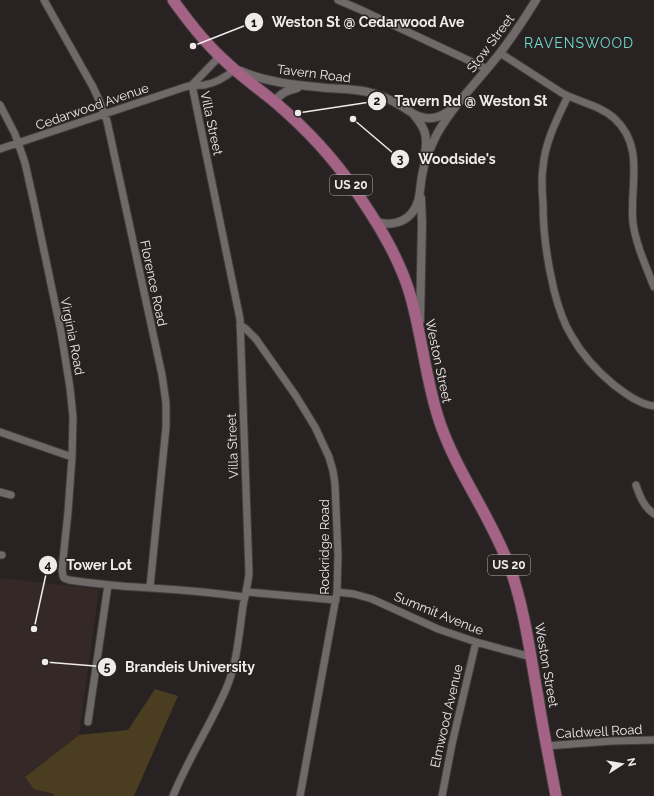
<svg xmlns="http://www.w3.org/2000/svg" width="654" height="796" viewBox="0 0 654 796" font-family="Raleway,sans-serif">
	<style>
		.built { fill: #352928 }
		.green { fill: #4b3d1f }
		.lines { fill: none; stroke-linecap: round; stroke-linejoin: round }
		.minor-casing { stroke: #423d3d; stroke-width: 9 }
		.tertiary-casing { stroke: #423d3d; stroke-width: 10 }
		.primary-casing { stroke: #423d3d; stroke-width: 13 }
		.minor { stroke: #706969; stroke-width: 7 }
		.tertiary { stroke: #706969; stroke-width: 8 }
		.primary { stroke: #a46285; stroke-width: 11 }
		.labels { text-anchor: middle; stroke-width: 3; stroke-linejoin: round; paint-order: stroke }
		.shield { fill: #282322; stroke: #b3afae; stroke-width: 1 }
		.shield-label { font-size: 12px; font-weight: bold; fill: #efebea }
		.street-label { font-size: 13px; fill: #efebea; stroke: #282322 }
		.neighbourhood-label { font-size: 14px; letter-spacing: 1px; fill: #72dbcc; stroke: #282322 }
		.leader { fill: none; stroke: #efebea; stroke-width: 1.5 }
		.callout-dot { fill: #efebea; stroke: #282322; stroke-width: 1.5 }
		.mark-label { font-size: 12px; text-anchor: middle; font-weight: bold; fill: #111 }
		.callout-label { font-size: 14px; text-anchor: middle; font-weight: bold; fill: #efebea; stroke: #282322; stroke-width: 3; stroke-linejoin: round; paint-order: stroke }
	</style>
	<rect width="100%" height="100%" fill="#282322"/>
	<path class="built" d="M 0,578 L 99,589 L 79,735 L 25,777 L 34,789 L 60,796 L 0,796 Z"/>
	<path class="green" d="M 155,689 L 178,696 L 134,796 L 54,796 L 54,794 L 34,789 L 25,777 L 79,735 L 128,730 Z"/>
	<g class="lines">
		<defs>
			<path id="minor" d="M 44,0 L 93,87 L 99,100 L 107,121 L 162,375 L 166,403 L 166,427 L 150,587
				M 338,0 L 359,9 L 487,69
				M 500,53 L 562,93 C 579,102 599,105 614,118 C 646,147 629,187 633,223 C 636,245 646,266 654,287
				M 192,85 L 220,56
				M 568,96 C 557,119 545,142 543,167 C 541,179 542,191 543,203 C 543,233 547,261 554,290 C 558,306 563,322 571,335 C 582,355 597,371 614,385 C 626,394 639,404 654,406
				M 0,105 L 15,134 L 25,163 L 34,203 L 61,332 L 70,388 L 73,417 L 72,457 L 68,512 L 62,569 L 63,576 L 64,578 L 69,580 C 91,583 113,586 136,587 C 172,589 209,592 245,597
				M 0,149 L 185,87 C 191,85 197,86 204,85 C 216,83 226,77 235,69
				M 240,325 L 246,329 L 256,339 L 296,396 L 315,427 L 329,457 L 333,471 L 335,484 L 338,555 L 337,592 L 300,796
				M 0,432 L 72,457
				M 636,485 C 640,497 644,507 654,514
				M 0,492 L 11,495
				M 0,555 L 2,555
				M 247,592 L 336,600
				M 337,592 L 354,594 L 372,599 L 438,629 L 476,642 L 531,657
				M 88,722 L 108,585
				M 546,746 L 612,741 L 654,740
				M 173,796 C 188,759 210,726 226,689 C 237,664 239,634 243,606 C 245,595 248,585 249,573 L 240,319 L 192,85
				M 442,796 L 452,744 L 476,642"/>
			<path id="tertiary" d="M 241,71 C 268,83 297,85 327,88 C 342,89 358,89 372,93 C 383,96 393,101 403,107 C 408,110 413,114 418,116 C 431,121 441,117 452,109
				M 274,102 C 281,93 287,90 297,88
				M 414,115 C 425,128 428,136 425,153
				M 375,221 C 387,226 402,224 411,214 C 422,202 419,186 423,171 C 425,158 431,146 437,134 C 454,104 479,80 500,53 C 513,36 525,18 536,0
				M 420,321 L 422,224 L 421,198"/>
			<path id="primary" d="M 173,0 C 188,21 204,42 223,59 C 239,75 258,88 276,103 C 305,128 331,155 353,187 C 375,219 397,253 409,291 C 422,333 425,378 439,420 C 456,472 491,516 510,568 C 525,610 530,654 538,697 C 543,730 550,763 556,796"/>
		</defs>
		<use href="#minor" class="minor-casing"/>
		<use href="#tertiary" class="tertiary-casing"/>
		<use href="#primary" class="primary-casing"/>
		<use href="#minor" class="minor"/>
		<use href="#tertiary" class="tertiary"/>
		<use href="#primary" class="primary"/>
	</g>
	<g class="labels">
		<g class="shield">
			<rect x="330" y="175" width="42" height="20" rx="3"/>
			<rect x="488" y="555" width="42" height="20" rx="3"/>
		</g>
		<g class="shield-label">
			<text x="351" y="189">US 20</text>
			<text x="509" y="569">US 20</text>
		</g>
		<g class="street-label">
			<text transform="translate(490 43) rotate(-53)" y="5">Stow Street</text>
			<text transform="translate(314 73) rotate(7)" y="5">Tavern Road</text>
			<text transform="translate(92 106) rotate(-19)" y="5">Cedarwood Avenue</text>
			<text transform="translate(212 123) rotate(78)" y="5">Villa Street</text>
			<text transform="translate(154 283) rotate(78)" y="5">Florence Road</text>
			<text transform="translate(73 336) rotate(79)" y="5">Virginia Road</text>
			<text transform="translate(439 361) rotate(78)" y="5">Weston Street</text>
			<text transform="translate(232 446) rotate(-92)" y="5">Villa Street</text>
			<text transform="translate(324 547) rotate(-90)" y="5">Rockridge Road</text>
			<text transform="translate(439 613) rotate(22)" y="5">Summit Avenue</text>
			<text transform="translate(547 665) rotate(80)" y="5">Weston Street</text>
			<text transform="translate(446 716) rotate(-77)" y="5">Elmwood Avenue</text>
			<text transform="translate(599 731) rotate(-3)" y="5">Caldwell Road</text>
		</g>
		<g class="neighbourhood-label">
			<text x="579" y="48">RAVENSWOOD</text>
		</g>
	</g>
	<path class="leader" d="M193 46L254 22M298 113L377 101M353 119L400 159M34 629L48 565M45 662L107 667"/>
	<g class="callout-dot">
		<circle cx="193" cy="46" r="4"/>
		<circle cx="298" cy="113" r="4"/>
		<circle cx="353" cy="119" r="4"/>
		<circle cx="34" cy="629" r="4"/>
		<circle cx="45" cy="662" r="4"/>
		<circle cx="254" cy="22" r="10"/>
		<circle cx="377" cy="101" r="10"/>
		<circle cx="400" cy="159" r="10"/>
		<circle cx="48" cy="565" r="10"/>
		<circle cx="107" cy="667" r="10"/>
	</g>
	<g class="mark-label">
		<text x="254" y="27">1</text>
		<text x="377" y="105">2</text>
		<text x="400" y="163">3</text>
		<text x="48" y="569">4</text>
		<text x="107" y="671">5</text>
	</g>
	<g class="callout-label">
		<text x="368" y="27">Weston St @ Cedarwood Ave</text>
		<text x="471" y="106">Tavern Rd @ Weston St</text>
		<text x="457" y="164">Woodside's</text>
		<text x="99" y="570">Tower Lot</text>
		<text x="190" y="672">Brandeis University</text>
	</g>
	<g transform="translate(622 764) rotate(78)" stroke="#282322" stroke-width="3" paint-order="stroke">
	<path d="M0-3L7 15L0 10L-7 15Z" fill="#efebea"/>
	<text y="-6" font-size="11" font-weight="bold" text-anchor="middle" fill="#efebea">N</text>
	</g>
</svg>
